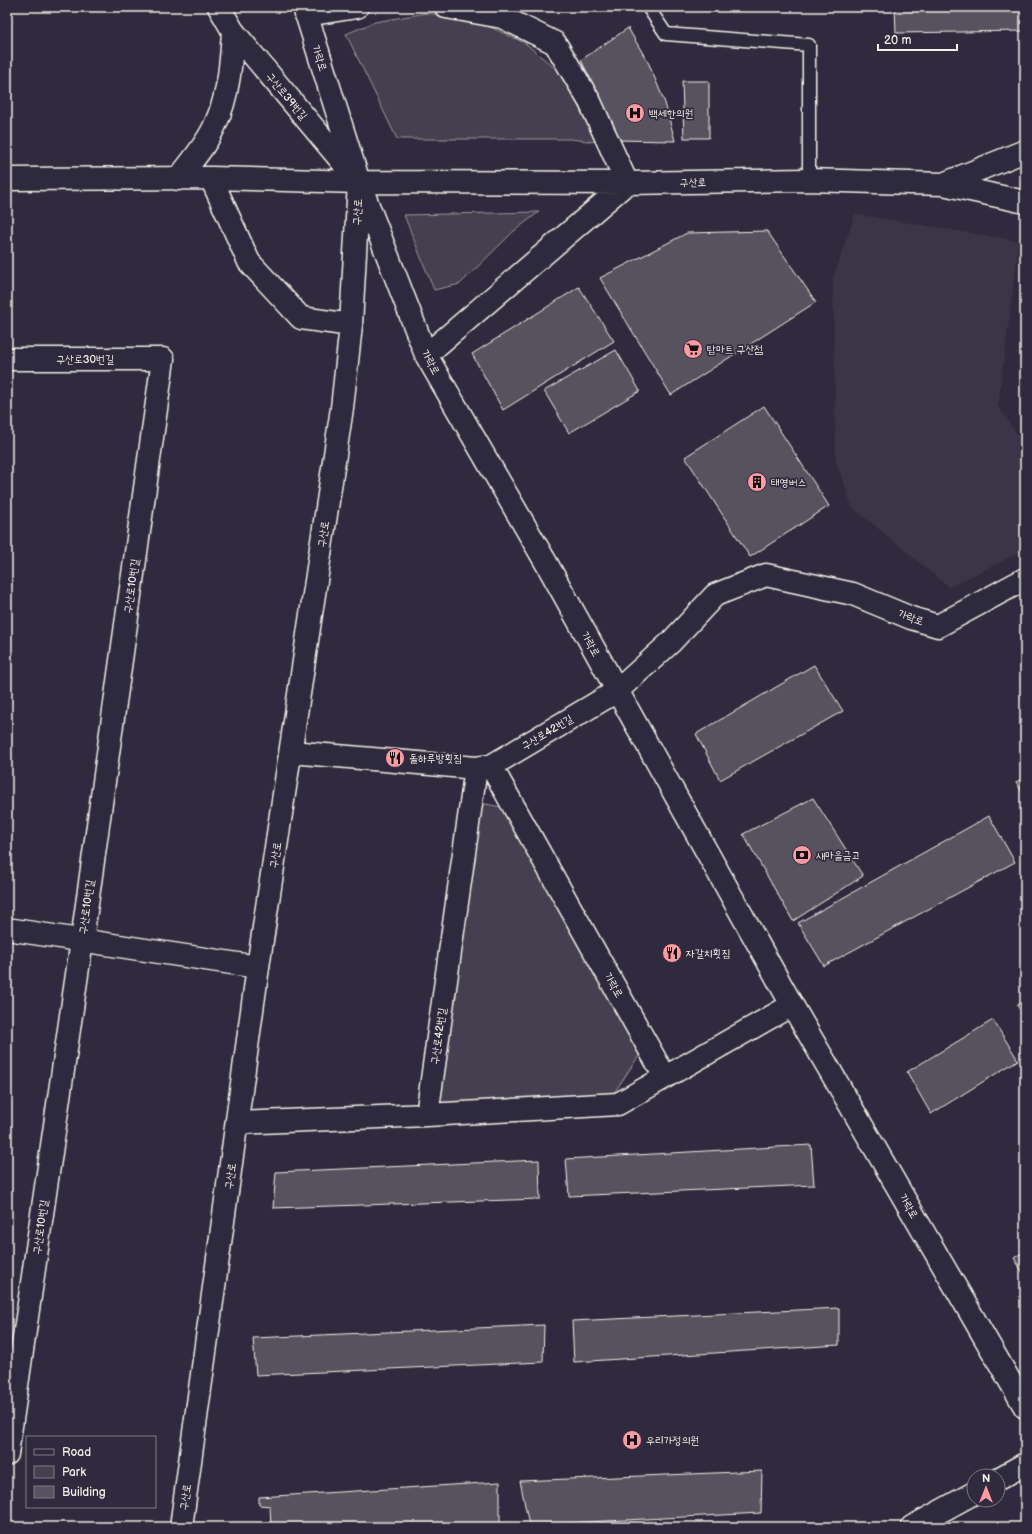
<svg xmlns="http://www.w3.org/2000/svg" width="1032" height="1534" viewBox="0 0 1032 1534" font-family="'Balsamiq Sans','Poor Story',sans-serif">
	<style>
		.built { fill: #3b3647 }
		.green { fill: #454050; stroke: #9c989c }
		.building { fill: #56525f; stroke: #f4f1e8 }
		.lines { fill: none; stroke-linecap: round; stroke-linejoin: round }
		.lane-casing { stroke: #f4f1e8; stroke-width: 15 }
		.street-casing { stroke: #f4f1e8; stroke-width: 25 }
		.secondary-casing { stroke: #f4f1e8; stroke-width: 25 }
		.lane { stroke: #2f2a3d; stroke-width: 12 }
		.street { stroke: #2f2a3d; stroke-width: 22 }
		.secondary { stroke: #2f2a3d; stroke-width: 22 }
		.labels { text-anchor: middle; stroke-width: 3.5; stroke-linejoin: round; paint-order: stroke }
		.street-label { font-size: 11px; fill: #f4f1e8; stroke: #2f2a3d }
		.poi-label { font-size: 11px; fill: #f4f1e8; stroke: #2f2a3d; text-anchor: start }
	</style>
	<rect width="100%" height="100%" fill="#2f2a3d"/>
	<filter id="ink" filterUnits="userSpaceOnUse"><feTurbulence type="fractalNoise" baseFrequency=".025" numOctaves="2"/><feDisplacementMap in="SourceGraphic" scale="8" xChannelSelector="R" yChannelSelector="G"/><feConvolveMatrix kernelMatrix="1 2 1 2 8 2 1 2 1" color-interpolation-filters="sRGB"/></filter>
	<g filter="url(#ink)">
		<path class="built" d="M 855,214 L 1019,241 L 998,406 L 1025,446 L 1025,550 L 949,587 L 852,507 L 836,461 L 833,279 Z"/>
		<path class="green" d="M 426,13 L 475,20 L 525,43 L 563,75 L 596,142 L 570,139 L 397,139 L 346,34 L 375,22 Z
			M 539,212 L 514,231 L 460,284 L 434,290 L 404,215 Z
			M 476,802 L 506,808 L 642,1051 L 612,1096 L 438,1105 Z"/>
		<path class="building" d="M 895,7 L 1025,7 L 1025,31 L 896,33 Z
			M 628,28 L 649,64 L 665,103 L 675,141 L 614,140 L 604,106 L 581,60 Z
			M 682,81 L 709,81 L 709,138 L 684,138 Z
			M 767,231 L 816,302 L 671,395 L 600,278 L 687,233 Z
			M 579,287 L 614,341 L 503,410 L 472,354 Z
			M 616,350 L 640,391 L 569,433 L 544,391 Z
			M 764,406 L 829,506 L 750,557 L 685,457 Z
			M 814,665 L 843,711 L 720,780 L 696,734 Z
			M 1025,777 L 1025,797 L 1016,782 Z
			M 813,798 L 863,876 L 793,921 L 743,834 Z
			M 989,816 L 1015,862 L 824,966 L 798,923 Z
			M 1025,1001 L 1025,1018 L 1017,1005 Z
			M 993,1020 L 1018,1060 L 931,1114 L 907,1072 Z
			M 811,1145 L 814,1185 L 569,1196 L 566,1159 Z
			M 539,1160 L 540,1199 L 273,1208 L 276,1172 Z
			M 1025,1251 L 1025,1276 L 1014,1258 Z
			M 839,1308 L 839,1345 L 574,1362 L 572,1321 Z
			M 544,1325 L 543,1362 L 256,1375 L 253,1338 Z
			M 762,1471 L 761,1513 L 529,1525 L 520,1481 Z
			M 500,1482 L 500,1527 L 271,1527 L 270,1506 L 259,1505 L 259,1497 Z"/>
		<g class="lines">
			<defs>
				<path id="lane" d="M 648,7 L 666,34 L 809,45 L 809,180"/>
				<path id="street" d="M 7,359 L 163,359 L 82,940 L 7,1454
					M 291,752 L 476,768 L 491,766 L 617,691 L 671,642 L 715,595 L 766,575 L 853,594 L 911,618 L 938,626 L 1025,579
					M 491,766 L 665,1077
					M 7,929 L 258,967
					M 427,1115 L 476,768
					M 237,1123 L 427,1115 L 618,1104 L 792,1005
					M 998,1479 L 1025,1464
					M 912,1527 L 974,1493"/>
				<path id="secondary" d="M 304,7 L 359,182 L 426,355 L 548,566 L 792,1005 L 1025,1407
					M 306,15 L 357,7
					M 211,178 L 249,262 L 301,318 L 351,325
					M 7,179 L 211,178 L 359,182 L 627,183 L 809,180 L 943,184 L 1025,202
					M 178,179 C 191,162 207,144 215,125 C 229,95 231,63 233,31
					M 943,184 L 1025,151
					M 426,355 L 627,183 L 590,102 L 555,43 L 502,17 L 446,7
					M 181,1527 L 258,967 L 342,408 L 351,325 L 359,182 L 233,31 L 219,7"/>
			</defs>
			<use href="#lane" class="lane-casing"/>
			<use href="#street" class="street-casing"/>
			<use href="#secondary" class="secondary-casing"/>
			<use href="#lane" class="lane"/>
			<use href="#street" class="street"/>
			<use href="#secondary" class="secondary"/>
		</g>
	</g>
	<defs>
		<symbol id="hospital-disc" viewBox="-11 -11 22 22"><circle r="9.5" fill="#ff9aa2" stroke="#2f2a3d"/><path d="M-5-5h3v3.5h4V-5h3V5h-3V1.5h-4V5h-3Z" fill="#111"/></symbol>
		<symbol id="supermarket-disc" viewBox="-11 -11 22 22"><circle r="9.5" fill="#ff9aa2" stroke="#2f2a3d"/><path d="M-6-5.5h2.5l.6 2H6L4.5 2H-2.5L-4.4-4H-6ZM-1.5 3.2a1.3 1.3 0 1 0 .1 0ZM3 3.2a1.3 1.3 0 1 0 .1 0Z" fill="#111"/></symbol>
		<symbol id="building-disc" viewBox="-11 -11 22 22"><circle r="9.5" fill="#ff9aa2" stroke="#2f2a3d"/><path d="M-4-6H4V6H1V3H-1V6H-4ZM-2.5-4.3h1.7v1.8h-1.7ZM.8-4.3h1.7v1.8H.8ZM-2.5-1h1.7V.8h-1.7ZM.8-1h1.7V.8H.8Z" fill="#111"/></symbol>
		<symbol id="restaurant-disc" viewBox="-11 -11 22 22"><circle r="9.5" fill="#ff9aa2" stroke="#2f2a3d"/><path d="M-5-6h1v4h1v-4h1v4h1v-4h1v5L-1.5 .5V6h-2V.5L-5-1ZM5-6V6H3V1.5H1.5Q1.5-4 5-6Z" fill="#111"/></symbol>
		<symbol id="bank-disc" viewBox="-11 -11 22 22"><circle r="9.5" fill="#ff9aa2" stroke="#2f2a3d"/><path d="M-6-4H6V4H-6ZM0-2.3a2.3 2.3 0 1 0 0 4.6a2.3 2.3 0 1 0 0-4.6Z" fill="#111"/></symbol>
	</defs>
	<g fill-rule="evenodd">
		<use href="#hospital-disc" x="624" y="102" width="22" height="22"/>
		<use href="#supermarket-disc" x="682" y="338" width="22" height="22"/>
		<use href="#building-disc" x="746" y="471" width="22" height="22"/>
		<use href="#restaurant-disc" x="384" y="747" width="22" height="22"/>
		<use href="#bank-disc" x="791" y="844" width="22" height="22"/>
		<use href="#restaurant-disc" x="661" y="942" width="22" height="22"/>
		<use href="#hospital-disc" x="621" y="1429" width="22" height="22"/>
	</g>
	<g class="labels">
		<g class="street-label">
			<text transform="translate(320 58) rotate(72)" y="4">가락로</text>
			<text transform="translate(287 96) rotate(50)" y="4">구산로39번길</text>
			<text transform="translate(693 182) rotate(-1)" y="4">구산로</text>
			<text transform="translate(357 212) rotate(-87)" y="4">구산로</text>
			<text x="85" y="363">구산로30번길</text>
			<text transform="translate(431 362) rotate(62)" y="4">가락로</text>
			<text transform="translate(323 534) rotate(-82)" y="4">구산로</text>
			<text transform="translate(131 586) rotate(-82)" y="4">구산로10번길</text>
			<text transform="translate(911 617) rotate(20)" y="4">가락로</text>
			<text transform="translate(591 644) rotate(61)" y="4">가락로</text>
			<text transform="translate(547 732) rotate(-31)" y="4">구산로42번길</text>
			<text transform="translate(275 855) rotate(-81)" y="4">구산로</text>
			<text transform="translate(86 907) rotate(-82)" y="4">구산로10번길</text>
			<text transform="translate(614 985) rotate(61)" y="4">가락로</text>
			<text transform="translate(438 1036) rotate(-82)" y="4">구산로42번길</text>
			<text transform="translate(230 1176) rotate(-82)" y="4">구산로</text>
			<text transform="translate(909 1206) rotate(60)" y="4">가락로</text>
			<text transform="translate(40 1227) rotate(-82)" y="4">구산로10번길</text>
			<text transform="translate(185 1497) rotate(-82)" y="4">구산로</text>
		</g>
		<g class="poi-label">
			<text x="649" y="117">백세한의원</text>
			<text x="707" y="353">탑마트 구산점</text>
			<text x="771" y="486">태영버스</text>
			<text x="409" y="762">돌하루방횟집</text>
			<text x="816" y="859">새마을금고</text>
			<text x="686" y="957">자갈치횟집</text>
			<text x="646" y="1444">우리가정의원</text>
		</g>
	</g>
	<rect width="1032" height="1534" fill="none" stroke="#2f2a3d" stroke-width="24"/>
	<rect x="12" y="12" width="1008" height="1510" fill="none" stroke="#f4f1e8" stroke-width="1.5" filter="url(#ink)"/>
	<rect x="26" y="1436" width="130" height="72" fill="#2f2a3d" stroke="#7e7a81"/>
	<rect x="34" y="1449" width="20" height="6" fill="#2f2a3d" stroke="#7e7a81"/>
	<text x="62" y="1456" font-size="12" fill="#f4f1e8">Road</text>
	<rect x="34" y="1466" width="20" height="12" fill="#454050" stroke="#7e7a81"/>
	<text x="62" y="1476" font-size="12" fill="#f4f1e8">Park</text>
	<rect x="34" y="1486" width="20" height="12" fill="#56525f" stroke="#7e7a81"/>
	<text x="62" y="1496" font-size="12" fill="#f4f1e8">Building</text>
	<g transform="translate(986 1488)"><circle r="19" fill="#2f2a3d" stroke="#7e7a81"/>
	<path d="M0-3L7 15L0 10L-7 15Z" fill="#ff9aa2"/>
	<text y="-6" font-size="11" font-weight="bold" text-anchor="middle" fill="#f4f1e8">N</text>
	</g>
	<path d="M878 44v6h79v-6" fill="none" stroke="#f4f1e8" stroke-width="2"/>
	<text x="884" y="44" font-size="12" fill="#f4f1e8" stroke="#2f2a3d" stroke-width="3" paint-order="stroke">20 m</text>
</svg>
